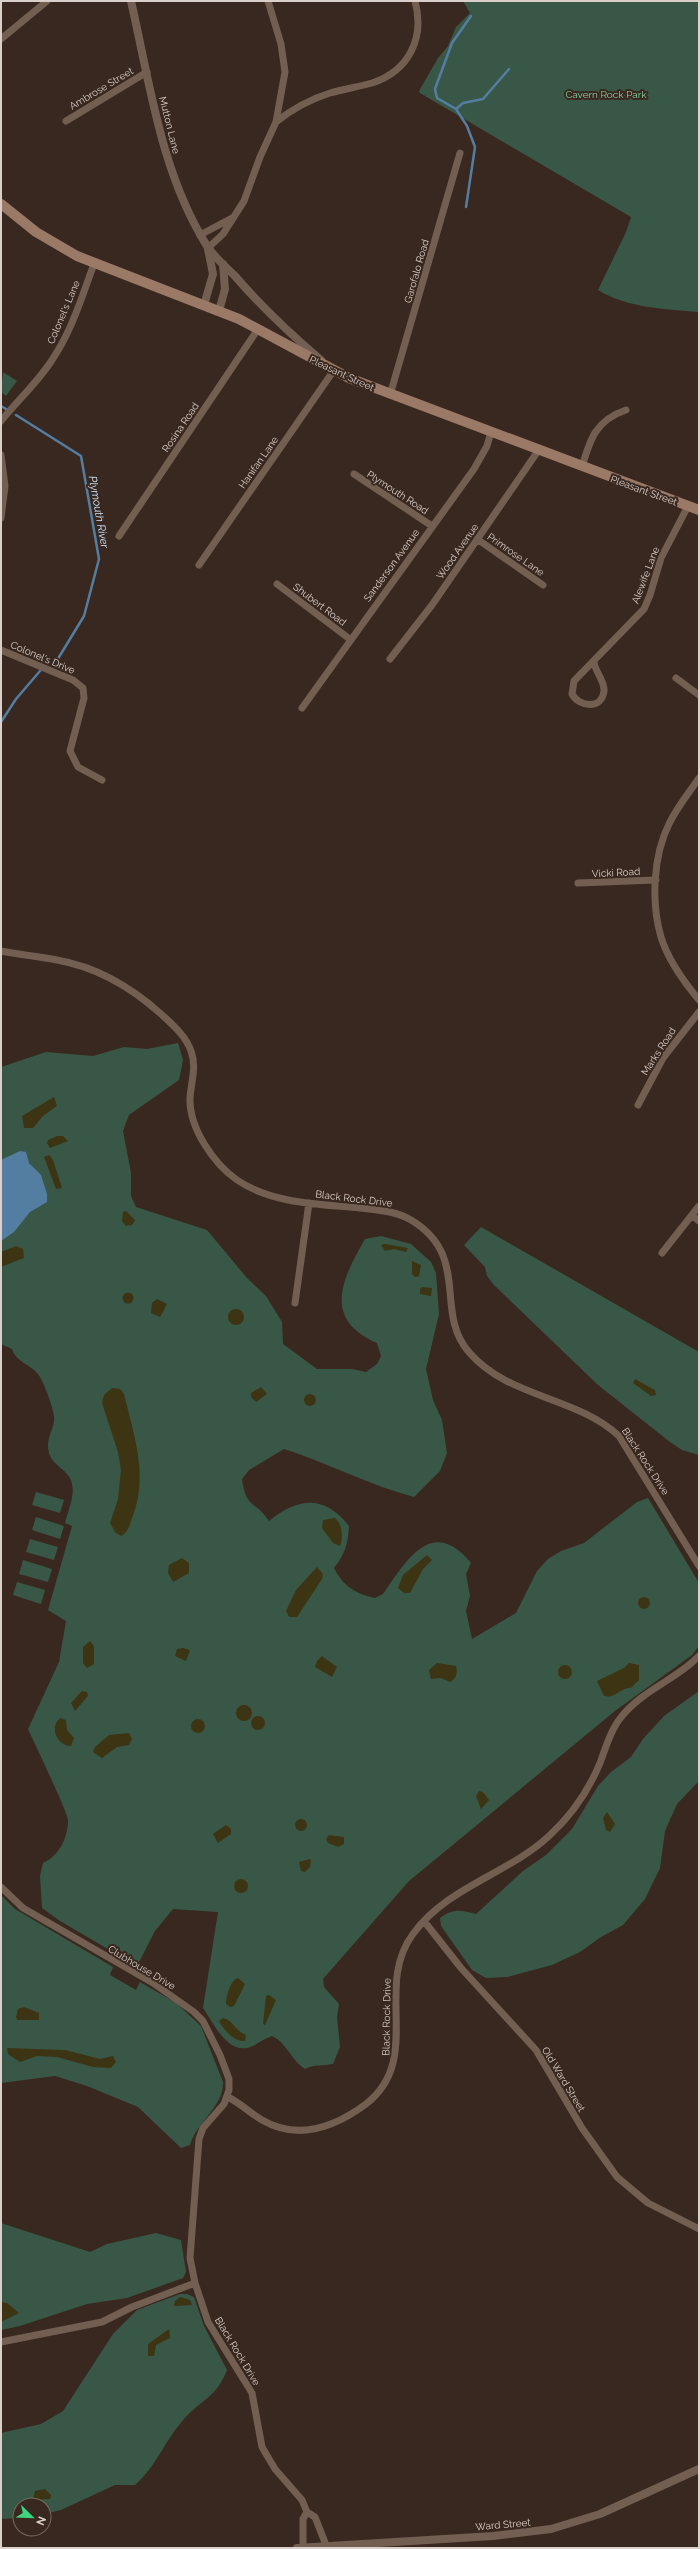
<svg xmlns="http://www.w3.org/2000/svg" width="700" height="2549" viewBox="0 0 700 2549" font-family="Raleway,sans-serif">
	<style>
		.green { fill: #395746 }
		.sand { fill: #3c3413 }
		.water { fill: #537ea2 }
		.lines { fill: none; stroke-linecap: round; stroke-linejoin: round }
		.stream { stroke: #537ea2; stroke-width: 2.5 }
		.minor { stroke: #735e52; stroke-width: 7 }
		.tertiary { stroke: #735e52; stroke-width: 8 }
		.secondary { stroke: #9a7966; stroke-width: 10 }
		.labels { text-anchor: middle; stroke-width: 4; stroke-linejoin: round; paint-order: stroke }
		.street-label { font-size: 10px; fill: #dacfc9; stroke: #39281f }
		.park-label { font-size: 10px; fill: #80d3a6; stroke: #39281f }
		.water-label { font-size: 11px; font-style: italic; fill: #cce5fd; stroke: #39281f }
	</style>
	<rect width="100%" height="100%" fill="#39281f"/>
	<path class="green" d="M 463,1 L 699,1 L 699,312 C 665,309 627,308 598,290 L 626,232 L 631,217 L 420,93 L 419,91 L 438,58 L 448,46 L 456,27 L 470,13 Z
		M 3,372 L 17,381 L 6,396 L 1,392 Z
		M 178,1043 L 183,1060 L 179,1080 L 129,1115 L 123,1131 L 131,1173 L 131,1196 L 136,1207 L 207,1230 L 247,1278 L 266,1296 L 282,1322 L 283,1344 L 317,1369 L 352,1369 L 366,1372 L 377,1364 L 381,1356 L 377,1343 C 322,1319 342,1279 365,1239 L 381,1236 L 411,1244 L 431,1262 L 436,1273 L 439,1314 L 426,1369 L 433,1400 L 442,1420 L 447,1453 L 440,1471 L 414,1497 C 369,1485 328,1463 284,1449 L 249,1470 L 242,1479 C 246,1509 255,1500 269,1521 C 299,1497 324,1495 349,1526 C 348,1543 345,1555 334,1568 C 343,1586 356,1594 375,1598 L 383,1594 C 406,1561 432,1515 471,1563 L 466,1574 L 470,1596 L 466,1611 L 472,1639 L 516,1613 L 537,1571 L 548,1559 L 561,1551 L 584,1543 L 637,1502 L 648,1498 L 699,1583 L 699,1646 L 692,1655 L 615,1711 L 409,1881 L 323,1979 L 324,1987 L 339,2004 L 337,2017 L 340,2047 L 333,2064 C 323,2066 314,2064 305,2069 C 291,2060 287,2043 272,2036 C 263,2039 255,2046 247,2048 C 226,2052 213,2022 203,2008 L 218,1912 L 173,1909 L 155,1931 L 137,1966 L 60,1921 L 42,1908 L 40,1876 L 43,1863 C 59,1856 68,1838 68,1820 C 68,1813 34,1742 28,1729 L 59,1662 L 66,1621 L 48,1610 L 72,1526 L 65,1523 C 68,1511 75,1496 72,1484 C 70,1470 53,1467 49,1453 C 45,1437 55,1430 54,1417 C 54,1409 43,1380 38,1374 C 30,1364 16,1362 12,1349 L 1,1344 L 1,1067 L 46,1052 L 93,1056 L 124,1047 L 147,1049 Z
		M 481,1227 L 699,1352 L 699,1455 L 682,1450 L 670,1442 L 598,1385 L 494,1285 L 487,1276 L 485,1267 L 464,1245 Z
		M 36,1492 L 64,1500 L 60,1513 L 32,1505 Z
		M 36,1517 L 64,1526 L 60,1539 L 32,1530 Z
		M 30,1539 L 58,1547 L 54,1560 L 26,1552 Z
		M 23,1560 L 52,1569 L 48,1582 L 19,1574 Z
		M 17,1582 L 45,1590 L 41,1604 L 13,1595 Z
		M 699,1691 L 699,1781 L 677,1804 L 665,1831 L 660,1868 L 645,1899 L 623,1925 L 601,1937 L 580,1952 L 552,1965 L 507,1977 L 486,1978 L 472,1970 L 441,1926 L 440,1918 C 453,1908 461,1910 476,1914 L 523,1871 L 546,1855 L 572,1829 L 598,1786 L 611,1772 L 631,1757 L 643,1739 L 664,1716 Z
		M 1,1895 L 15,1909 L 113,1967 L 110,1975 L 136,1990 L 140,1982 L 176,2003 L 201,2026 L 223,2082 C 224,2106 197,2122 190,2145 L 181,2148 L 138,2107 L 87,2086 L 55,2076 L 1,2083 Z
		M 1,2223 L 90,2252 L 107,2244 L 156,2233 L 181,2240 L 186,2272 L 183,2278 L 127,2298 L 87,2304 L 20,2326 L 1,2330 Z
		M 180,2294 L 187,2294 L 194,2297 L 204,2326 L 227,2370 C 216,2398 202,2399 184,2419 C 165,2440 156,2467 135,2485 L 115,2485 L 61,2510 L 44,2514 L 44,2505 L 20,2505 L 20,2518 L 1,2519 L 1,2433 L 41,2424 L 63,2411 L 113,2334 L 137,2310 Z"/>
	<path class="sand" d="M 54,1097 L 57,1106 L 43,1116 L 33,1128 L 24,1128 L 22,1116 Z
		M 57,1136 L 63,1136 L 68,1141 L 50,1148 L 47,1143 L 48,1140 Z
		M 49,1155 L 53,1160 L 62,1188 L 56,1189 L 44,1157 Z
		M 126,1211 L 135,1220 L 132,1225 L 126,1226 L 122,1221 L 123,1212 Z
		M 385,1244 L 408,1248 L 406,1252 L 394,1249 L 385,1251 L 381,1245 Z
		M 16,1246 L 23,1249 L 24,1258 L 1,1267 L 1,1252 Z
		M 412,1261 L 421,1265 L 419,1276 L 415,1277 L 412,1274 Z
		M 422,1287 L 432,1288 L 431,1296 L 420,1294 L 420,1289 Z
		M122.5 1298a5.5 5.5 0 1 1 11 0a5.5 5.5 0 1 1-11 0Z
		M 157,1299 L 167,1304 L 160,1317 L 151,1313 L 152,1303 Z
		M228 1317a8 8 0 1 1 16 0a8 8 0 1 1-16 0Z
		M 635,1379 L 655,1390 L 656,1395 L 651,1396 L 633,1383 Z
		M 261,1387 L 267,1394 L 256,1402 L 251,1397 L 251,1393 Z
		M 112,1388 L 120,1389 L 124,1394 C 134,1436 149,1475 132,1518 C 130,1524 128,1533 121,1536 L 115,1532 L 110,1523 L 118,1499 L 121,1470 L 118,1452 L 102,1403 L 104,1395 Z
		M304 1400a6 6 0 1 1 12 0a6 6 0 1 1-12 0Z
		M 335,1518 C 343,1525 343,1538 340,1546 L 333,1543 L 322,1528 L 323,1520 Z
		M 427,1555 L 432,1560 L 423,1569 L 410,1593 L 404,1593 L 398,1588 L 403,1575 Z
		M 182,1558 L 189,1563 L 189,1573 L 173,1582 L 168,1573 L 169,1565 Z
		M 317,1567 L 323,1574 L 322,1579 L 297,1617 L 289,1617 L 286,1611 L 296,1590 Z
		M638 1603a6 6 0 1 1 12 0a6 6 0 1 1-12 0Z
		M 90,1641 L 94,1646 L 94,1664 L 87,1668 L 83,1663 L 83,1647 Z
		M 183,1648 L 190,1650 L 186,1661 L 175,1656 L 177,1649 Z
		M 322,1656 L 337,1667 L 332,1677 L 315,1667 L 317,1661 Z
		M 437,1663 L 456,1666 C 458,1673 456,1679 450,1682 L 441,1678 L 431,1679 L 429,1670 Z
		M 629,1663 L 639,1665 L 639,1680 L 631,1688 C 621,1687 615,1699 604,1696 L 597,1681 L 624,1668 Z
		M558 1672a7 7 0 1 1 14 0a7 7 0 1 1-14 0Z
		M 82,1691 L 87,1692 L 88,1696 L 75,1711 L 71,1703 Z
		M236 1713a8 8 0 1 1 16 0a8 8 0 1 1-16 0Z
		M251 1723a7 7 0 1 1 14 0a7 7 0 1 1-14 0Z
		M 60,1718 L 66,1720 L 67,1730 L 74,1738 L 71,1746 C 57,1746 49,1727 60,1718 Z
		M191 1726a7 7 0 1 1 14 0a7 7 0 1 1-14 0Z
		M 129,1733 L 132,1739 L 129,1745 L 117,1747 L 102,1758 L 93,1752 L 95,1747 L 109,1735 Z
		M 479,1791 L 483,1792 L 489,1800 L 481,1809 L 476,1796 Z
		M 607,1812 L 615,1824 L 610,1832 L 606,1830 L 603,1818 Z
		M295 1825a6 6 0 1 1 12 0a6 6 0 1 1-12 0Z
		M 226,1825 L 231,1829 L 231,1834 L 218,1843 L 213,1834 Z
		M 329,1835 L 344,1837 L 344,1844 L 338,1847 L 328,1843 L 326,1839 Z
		M 310,1859 L 311,1860 L 310,1867 L 305,1872 L 301,1871 L 299,1862 Z
		M234 1886a7 7 0 1 1 14 0a7 7 0 1 1-14 0Z
		M 238,1978 L 245,1984 L 234,2006 L 230,2007 L 226,2004 C 226,1997 230,1980 238,1978 Z
		M 269,1995 L 276,2000 L 265,2025 L 263,2024 L 266,1996 Z
		M 24,2007 L 39,2013 L 39,2020 L 17,2020 L 16,2017 L 18,2009 Z
		M 223,2018 C 233,2020 234,2030 246,2035 L 245,2041 C 234,2042 224,2030 219,2021 Z
		M 7,2048 L 65,2050 L 100,2059 L 113,2056 L 116,2062 L 111,2068 L 93,2067 L 57,2057 L 37,2056 L 20,2062 L 8,2054 Z
		M 180,2297 L 190,2300 L 192,2305 L 174,2306 L 175,2301 Z
		M 1,2302 L 7,2303 L 19,2313 L 1,2322 Z
		M 169,2329 L 170,2338 L 156,2345 L 154,2356 L 148,2356 L 148,2344 Z
		M 45,2489 L 51,2495 L 50,2499 L 33,2500 L 35,2491 Z"/>
	<path class="water" d="M 20,1151 L 26,1152 L 29,1163 L 41,1175 L 47,1194 L 47,1202 L 30,1212 L 14,1232 L 1,1241 L 1,1160 Z"/>
	<g class="lines">
		<path class="stream" d="M 456,109 L 463,103 L 483,99 L 509,69
			M 466,207 L 475,147 L 467,126 L 456,109 L 437,98 L 435,89 L 452,43 L 471,16
			M 1,406 L 6,409
			M 16,415 L 81,456 L 99,559 L 84,616 L 56,662
			M 1,722 L 16,699 L 40,671"/>
		<path class="minor" d="M 1,39 L 47,1
			M 66,121 L 147,72
			M 276,122 C 291,110 311,99 330,93 C 344,89 358,87 372,83 C 409,71 425,38 415,1
			M 200,235 L 232,218
			M 208,248 L 223,234 L 244,201 L 260,157 L 276,122 L 285,72 L 281,44 L 268,1
			M 390,395 L 460,153
			M 1,421 C 18,400 38,382 52,360 C 72,331 82,296 94,264
			M 1,455 L 5,486 L 1,518
			M 582,467 C 590,439 596,420 626,410
			M 354,474 L 432,526
			M 119,536 L 258,329
			M 477,539 L 543,585
			M 199,565 L 334,370
			M 277,584 L 351,640
			M 1,650 L 73,680 L 83,688 L 84,698 L 70,751 L 78,767 L 102,780
			M 390,659 L 432,605 L 538,451
			M 594,662 C 595,672 605,681 604,691 C 602,710 579,707 572,694 L 574,681 L 644,609 L 650,595 L 661,558 L 688,506
			M 676,678 L 699,695
			M 302,708 L 474,469 L 487,446 L 491,432
			M 699,778 C 689,793 677,807 669,824 C 653,856 651,903 661,937 C 668,960 684,982 699,1000
			M 578,883 L 656,880
			M 1,951 C 20,955 39,956 57,960 C 97,967 131,987 161,1014 C 172,1024 186,1036 191,1051 C 197,1067 191,1082 190,1098 C 189,1128 214,1164 237,1180 C 273,1204 319,1204 360,1208 C 377,1210 396,1211 411,1220 C 471,1256 434,1310 468,1351 C 507,1398 576,1396 619,1436 L 699,1566
			M 638,1105 L 663,1058 L 699,1012
			M 692,1215 L 699,1221
			M 662,1253 L 699,1206
			M 295,1303 L 309,1203
			M 1,1887 L 23,1908 L 153,1983 L 194,2012 L 203,2021 L 220,2055 L 229,2079 L 229,2090 L 224,2104 L 203,2128 L 199,2139 L 190,2258 L 195,2283 L 208,2322 L 252,2393 L 262,2447 L 275,2469 L 302,2500 L 307,2512 L 315,2517 L 326,2545
			M 424,1921 L 461,1968 L 536,2050 L 582,2128 L 617,2177 L 648,2203 L 699,2229
			M 228,2097 C 240,2103 250,2113 262,2120 C 298,2141 335,2127 366,2104 C 424,2059 373,1987 413,1934 C 447,1887 508,1874 549,1836 C 572,1815 588,1792 600,1763 C 606,1747 611,1729 622,1716 C 643,1690 677,1679 699,1656
			M 1,2342 L 102,2322 L 132,2307 L 195,2283
			M 303,2547 L 303,2519 L 307,2512"/>
		<path class="tertiary" d="M 131,1 C 150,84 161,173 207,246 C 214,257 225,266 234,275 C 261,306 289,333 321,360
			M 204,305 L 213,274 L 208,249
			M 219,311 L 225,289 L 223,264
			M 297,2548 L 493,2536 L 551,2529 L 600,2514 L 699,2469"/>
		<path class="secondary" d="M 1,204 L 36,232 L 77,256 L 239,319 L 349,378 L 699,510"/>
	</g>
	<g class="labels">
		<g class="street-label">
			<text transform="translate(101 88) rotate(-31)" y="4">Ambrose Street</text>
			<text transform="translate(170 125) rotate(76)" y="4">Mutton Lane</text>
			<text transform="translate(416 271) rotate(-74)" y="4">Garofalo Road</text>
			<text transform="translate(63 312) rotate(-67)" y="4">Colonel's Lane</text>
			<text transform="translate(342 373) rotate(25)" y="4">Pleasant Street</text>
			<text transform="translate(180 427) rotate(-56)" y="4">Rosina Road</text>
			<text transform="translate(258 462) rotate(-55)" y="4">Hanifan Lane</text>
			<text transform="translate(644 490) rotate(20)" y="4">Pleasant Street</text>
			<text transform="translate(398 492) rotate(33)" y="4">Plymouth Road</text>
			<text transform="translate(457 551) rotate(-55)" y="4">Wood Avenue</text>
			<text transform="translate(516 554) rotate(35)" y="4">Primrose Lane</text>
			<text transform="translate(391 565) rotate(-54)" y="4">Sanderson Avenue</text>
			<text transform="translate(645 575) rotate(-69)" y="4">Alewife Lane</text>
			<text transform="translate(320 604) rotate(37)" y="4">Shubert Road</text>
			<text transform="translate(43 657) rotate(23)" y="4">Colonel's Drive</text>
			<text transform="translate(616 872) rotate(-3)" y="4">Vicki Road</text>
			<text transform="translate(658 1051) rotate(-57)" y="4">Marks Road</text>
			<text transform="translate(354 1198) rotate(7)" y="4">Black Rock Drive</text>
			<text transform="translate(646 1461) rotate(57)" y="4">Black Rock Drive</text>
			<text transform="translate(142 1967) rotate(31)" y="4">Clubhouse Drive</text>
			<text transform="translate(386 2017) rotate(-89)" y="4">Black Rock Drive</text>
			<text transform="translate(564 2079) rotate(59)" y="4">Old Ward Street</text>
			<text transform="translate(238 2351) rotate(59)" y="4">Black Rock Drive</text>
			<text transform="translate(503 2524) rotate(-5)" y="4">Ward Street</text>
		</g>
		<g class="park-label">
			<text x="606" y="98">Cavern Rock Park</text>
		</g>
		<g class="water-label">
			<text transform="translate(99 512) rotate(80)" y="4">Plymouth River</text>
		</g>
	</g>
	<rect width="700" height="2549" fill="none" stroke="#dacfc9" stroke-width="4"/>
	<g transform="translate(32 2517) rotate(113)"><circle r="19" fill="#39281f" stroke="#796b63"/>
	<path d="M0-3L7 15L0 10L-7 15Z" fill="#3bd77e"/>
	<text y="-6" font-size="11" font-weight="bold" text-anchor="middle" fill="#dacfc9">N</text>
	</g>
</svg>
